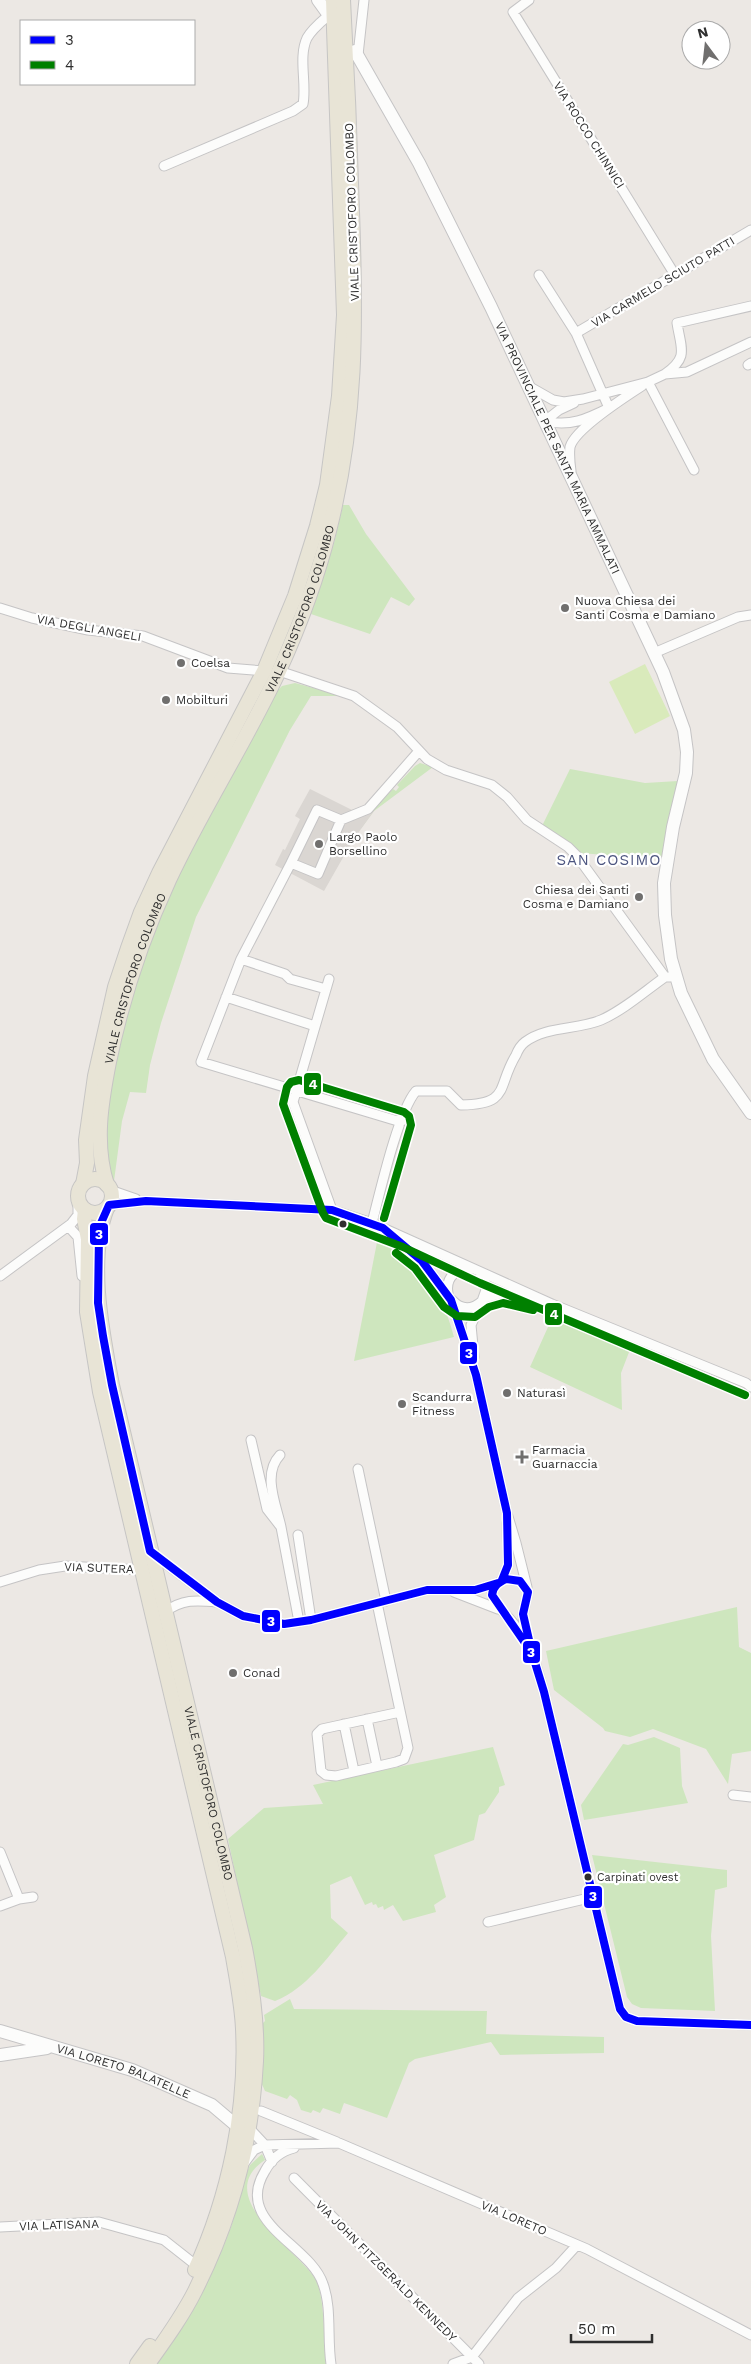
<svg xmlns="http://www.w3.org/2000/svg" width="751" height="2364" viewBox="0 0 751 2364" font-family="'Work Sans',sans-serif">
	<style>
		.green { fill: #cee6be }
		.pitch { fill: #d9eabb }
		.plaza { fill: #dad6d2 }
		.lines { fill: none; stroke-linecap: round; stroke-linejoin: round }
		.street-casing { stroke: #c5c4c5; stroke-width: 11 }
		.secondary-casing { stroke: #c5c4c5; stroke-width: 14 }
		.primary-casing { stroke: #c6c5c4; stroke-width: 16 }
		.street { stroke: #fcfcfb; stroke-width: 9 }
		.secondary { stroke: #fcfcfb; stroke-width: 12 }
		.primary { stroke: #e8e4d6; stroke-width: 14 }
		.bus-1-casing { stroke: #fff; stroke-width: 11 }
		.bus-2-casing { stroke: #fff; stroke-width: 11 }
		.bus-1 { stroke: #00f; stroke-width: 8 }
		.bus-2 { stroke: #008000; stroke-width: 8 }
		.poi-dot { fill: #706f6e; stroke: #fff; stroke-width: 2 }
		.bus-dot { fill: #2e2e2e; stroke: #fff; stroke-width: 2 }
		.labels { text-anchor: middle; stroke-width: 4.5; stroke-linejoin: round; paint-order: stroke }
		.bus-label { font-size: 11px; fill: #2e2e2e; stroke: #fff; text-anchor: start }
		.street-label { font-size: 12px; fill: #2e2e2e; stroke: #fff }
		.poi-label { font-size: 12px; fill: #2e2e2e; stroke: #fff; text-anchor: start }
		.quarter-label { font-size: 15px; letter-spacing: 1px; fill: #4d5680; stroke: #fff }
		.line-badge { stroke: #fff; stroke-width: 2 }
		.badge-label { font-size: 14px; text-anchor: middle; font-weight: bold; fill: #fff }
	</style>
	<rect width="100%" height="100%" fill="#ece8e4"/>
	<path class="green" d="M 343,505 L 349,505 L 366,534 L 415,599 L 409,606 L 391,597 L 370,634 L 311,614 L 334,543 Z
		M 295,683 L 343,696 L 311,696 L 290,730 L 196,917 L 161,1023 L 150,1065 L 146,1093 L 130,1092 L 122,1121 L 114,1181 C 99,1155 106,1117 111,1088 C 123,1017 144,945 175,879 C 206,815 243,753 278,690 L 282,686 Z
		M 420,763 L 433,767 L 374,811 L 353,839 L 369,814 L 393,789 L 396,791 L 399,787 L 397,785 L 415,766 Z
		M 570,769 L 645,783 L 678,781 L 661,859 L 579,853 L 572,845 L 542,826 Z
		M 378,1237 C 421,1267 440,1285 454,1337 L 354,1361 Z
		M 553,1316 L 631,1347 L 621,1373 L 622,1410 L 530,1367 Z
		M 737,1607 L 739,1647 L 751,1653 L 751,1751 L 732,1754 L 728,1784 L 706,1749 L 653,1729 L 630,1737 L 605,1731 L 603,1728 L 554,1690 L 546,1651 Z
		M 654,1737 L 680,1748 L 682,1786 L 688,1803 L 584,1820 L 581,1805 L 623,1744 L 628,1745 Z
		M 493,1747 L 505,1785 L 499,1787 L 499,1792 L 485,1813 L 479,1815 L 474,1840 L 434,1855 L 446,1897 L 434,1905 L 436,1912 L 403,1921 L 393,1905 L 384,1910 L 383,1906 L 378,1908 L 376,1904 L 373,1905 L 372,1902 L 365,1905 L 351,1876 L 330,1885 L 331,1918 L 348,1933 C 326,1959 307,1988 275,2001 L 261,1996 L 228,1839 L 264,1808 L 323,1804 L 313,1785 Z
		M 592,1855 L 727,1870 L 727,1887 L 715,1890 L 711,1936 L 715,2011 L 641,2008 L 632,2004 L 627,1997 Z
		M 290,1999 L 294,2009 L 487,2011 L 486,2034 L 604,2037 L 604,2053 L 500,2055 L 491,2042 L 415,2059 L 409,2063 L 387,2118 L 344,2103 L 340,2114 L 323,2108 L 320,2113 L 313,2110 L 311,2113 L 301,2110 L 297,2100 L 290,2095 L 287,2099 L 265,2091 L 261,2082 L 261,2025 L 265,2021 L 264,2015 Z
		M 262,2154 L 265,2160 C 209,2197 301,2252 316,2280 C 325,2298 324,2343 326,2364 L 156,2364 C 187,2323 213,2276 231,2227 C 237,2209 241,2190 247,2172 L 250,2165 Z"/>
	<path class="pitch" d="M 645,664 L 670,716 L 635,734 L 609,682 Z"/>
	<path class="plaza" d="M 310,789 L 352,810 L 358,808 L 374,811 L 353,840 L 324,891 L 275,865 L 283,849 L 285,850 L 300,819 L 295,816 Z"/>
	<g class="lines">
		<defs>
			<path id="street" d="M 529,0 L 513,12 L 675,275
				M 358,55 L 364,0
				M 164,166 L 293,111 L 303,104 C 307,84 298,57 307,38 C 312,29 322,21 329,15
				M 539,275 L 576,333
				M 748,365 L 751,363
				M 665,374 C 689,357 681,349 677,323 L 751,306
				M 648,382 L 694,470
				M 530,387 L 553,400 L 564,402 L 583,399 L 648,382 L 665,374 L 687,372 L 751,342
				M 545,421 C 570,427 587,419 609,408 L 576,333 L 751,230
				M 545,421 L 559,410 L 574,403
				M 571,471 C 570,464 569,455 570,447 C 575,429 625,397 642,386
				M 0,608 L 32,618 L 88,630 L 143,636 L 228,668 L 264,671
				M 654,653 L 738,617 L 751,615
				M 279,671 L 354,696 L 397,727 L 427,759 L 446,770 L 492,785 L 507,797 L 527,820 L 568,847 L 577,856 L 665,977
				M 341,820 L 318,874 L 291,863 L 317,810 L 341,820 L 368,809 L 419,751
				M 291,863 L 241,959 L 201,1062 L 401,1122
				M 241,959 L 285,974 L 290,979 L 326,989
				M 329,979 L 293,1102 L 332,1210
				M 226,997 L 315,1026
				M 110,1190 L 136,1199
				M 109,1205 L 146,1201 L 332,1210 L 372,1223 L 552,1304 L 746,1383 L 751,1387
				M 372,1223 C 380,1192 398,1112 416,1091 L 447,1091 L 461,1105 C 511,1104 496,1088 516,1055 C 518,1050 521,1045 525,1042 C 546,1026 577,1030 601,1020 C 624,1010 645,991 665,977 L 670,977
				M 68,1226 L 78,1237 L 82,1276
				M 389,1233 L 422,1261 L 451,1300 L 476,1375 L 507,1513 L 516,1543 L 527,1587
				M 0,1276 L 71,1224 L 78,1215 L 78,1201
				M 448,1293 C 445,1277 458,1266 473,1269
				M 485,1298 L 503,1293 L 537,1301
				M 452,1300 C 461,1310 472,1310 482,1301 L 487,1287 L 480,1273
				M 474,1357 L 471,1325 L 482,1301
				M 251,1440 L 267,1509 L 281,1527 L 299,1622
				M 280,1455 C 262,1474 276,1504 281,1527
				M 358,1469 L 386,1601
				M 298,1535 L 311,1620
				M 152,1553 L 217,1602 L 243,1616 L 284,1624 L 311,1620 L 427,1590 L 475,1590 L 498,1583
				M 502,1580 L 508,1565 L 507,1523
				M 0,1582 L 39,1570 L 65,1566 L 141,1570
				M 454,1592 L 498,1609
				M 377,1603 L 408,1748 L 404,1759 L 396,1762 L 336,1776 L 326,1775 L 321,1771 L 317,1734 L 322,1729 L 400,1712
				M 165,1612 C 182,1599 196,1600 217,1602
				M 533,1654 C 527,1644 521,1633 514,1624 C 504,1611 475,1591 506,1579 L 520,1581 L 528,1592 L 523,1614 L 524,1625 L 544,1692 L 620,2009 L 626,2017 L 637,2021 L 751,2025
				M 367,1719 L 377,1766
				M 344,1724 L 354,1771
				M 733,1795 L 751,1797
				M 0,1852 L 19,1899 L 0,1906
				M 19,1899 L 33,1897
				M 488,1922 L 593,1897
				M 261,2111 L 337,2142
				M 249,2128 L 265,2145 L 339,2143 L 587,2249 L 751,2335
				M 294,2148 C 281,2151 271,2160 265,2171 C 233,2223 310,2244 323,2284 C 332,2308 327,2338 331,2364
				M 245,2162 L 254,2150 L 265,2145 L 272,2162
				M 294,2178 L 479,2364
				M 0,2227 L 99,2222 L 164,2240 L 197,2266
				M 453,2364 L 472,2357 L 518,2298 L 556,2268 L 577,2245"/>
			<g id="secondary">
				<path d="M 318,0 L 331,18"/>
				<path id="s1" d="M 355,51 L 419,163 L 491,307 L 663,672 L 684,730 L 687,752 L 686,773 L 673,827 L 664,883 L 665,915 L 671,959 L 681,993 L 713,1059 L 751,1113"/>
				<path id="s2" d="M 0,2031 L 132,2070 L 212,2105 L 238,2127 L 246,2128"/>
				<path d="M 0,2055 L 47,2048"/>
			</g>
			<g id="primary">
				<circle cx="95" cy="1196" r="17"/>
				<path d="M 83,1184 L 87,1163 L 86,1140 L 95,1076 L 115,987 L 128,948 L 141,912 L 159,873 L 264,671 L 295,596 L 317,526 L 327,485 L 339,396 L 344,315 L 333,0"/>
				<path id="s3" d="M 107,1185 C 94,1144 101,1103 109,1062 C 122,999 142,938 169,880 C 202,809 246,742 279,671 C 299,627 317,579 329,531 C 357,421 356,323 352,211 C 350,140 347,70 343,0"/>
				<path id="s4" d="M 107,1208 C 87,1259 102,1332 112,1385 L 245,1948 C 252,1985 258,2024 256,2061 C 252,2141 231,2220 195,2291 C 182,2317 165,2340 148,2364"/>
				<path d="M 85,1210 L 84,1219 L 88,1239 L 87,1312 L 100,1392 L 233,1957 C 237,1981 242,2005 243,2029 C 247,2110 229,2196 195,2270"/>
				<path d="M 137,2364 L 150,2346"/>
			</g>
		</defs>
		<use href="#street" class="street-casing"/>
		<use href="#secondary" class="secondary-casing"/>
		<use href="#primary" class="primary-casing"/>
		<use href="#street" class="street"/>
		<use href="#secondary" class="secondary"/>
		<use href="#primary" class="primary"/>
		<defs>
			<path id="bus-1" d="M 506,1579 L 520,1581 L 528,1592 L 523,1614 L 532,1653 L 492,1595 C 493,1586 498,1583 506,1579 Z
				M 498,1583 L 475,1590 L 427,1590 L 311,1620 L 284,1624 L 243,1616 L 217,1602 L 150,1551 L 112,1385 L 103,1336 L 98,1303 L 99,1234 L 101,1223 L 109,1205 L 146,1201 L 332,1210 L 383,1228 L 422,1261 L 451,1300 L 476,1375 L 507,1513 L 508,1565 L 502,1580
				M 532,1653 L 544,1692 L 620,2009 L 626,2017 L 637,2021 L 751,2025"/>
			<path id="bus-2" d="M 384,1218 L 411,1125 L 409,1116 L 404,1112 L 299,1080 L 291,1082 L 287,1087 L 283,1104 L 323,1213 L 326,1218 L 403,1247 L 480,1283 L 745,1395
				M 396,1253 L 415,1268 L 444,1307 L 457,1316 L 475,1317 L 489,1307 L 503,1303 L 533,1310"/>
		</defs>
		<use href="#bus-1" class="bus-1-casing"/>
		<use href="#bus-2" class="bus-2-casing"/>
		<use href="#bus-1" class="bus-1"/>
		<use href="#bus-2" class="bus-2"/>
	</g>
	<g class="poi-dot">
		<circle cx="565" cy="608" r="5"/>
		<circle cx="181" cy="663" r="5"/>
		<circle cx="166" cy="700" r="5"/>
		<circle cx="319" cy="844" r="5"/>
		<circle cx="639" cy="897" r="5"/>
		<circle cx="507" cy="1393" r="5"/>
		<circle cx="402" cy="1404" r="5"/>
		<path d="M519.5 1449.5h5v5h5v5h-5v5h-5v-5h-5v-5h5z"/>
		<circle cx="233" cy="1673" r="5"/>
	</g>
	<g class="bus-dot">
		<circle cx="343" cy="1224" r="4.5"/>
		<circle cx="588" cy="1877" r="4.5"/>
	</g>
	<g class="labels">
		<g class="bus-label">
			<text x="597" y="1881">Carpinati ovest</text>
		</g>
		<g class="street-label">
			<text transform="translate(589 135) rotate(58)" y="4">VIA ROCCO CHINNICI</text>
			<text transform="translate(352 212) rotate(-92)" y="4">VIALE CRISTOFORO COLOMBO</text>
			<text transform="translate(663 282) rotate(-31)" y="4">VIA CARMELO SCIUTO PATTI</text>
			<text dy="4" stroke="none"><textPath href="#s1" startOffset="446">VIA PROVINCIALE PER SANTA MARIA AMMALATI</textPath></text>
			<text dy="4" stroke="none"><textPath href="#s3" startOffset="618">VIALE CRISTOFORO COLOMBO</textPath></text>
			<text transform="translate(89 628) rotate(10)" y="4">VIA DEGLI ANGELI</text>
			<text dy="4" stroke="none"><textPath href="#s3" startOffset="212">VIALE CRISTOFORO COLOMBO</textPath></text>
			<text transform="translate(99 1568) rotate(2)" y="4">VIA SUTERA</text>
			<text dy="4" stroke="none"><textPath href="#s4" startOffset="599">VIALE CRISTOFORO COLOMBO</textPath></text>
			<text dy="4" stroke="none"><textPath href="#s2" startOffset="130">VIA LORETO BALATELLE</textPath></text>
			<text transform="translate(514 2218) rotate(23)" y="4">VIA LORETO</text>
			<text transform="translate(59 2225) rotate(-2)" y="4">VIA LATISANA</text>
			<text transform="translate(386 2271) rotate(45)" y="4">VIA JOHN FITZGERALD KENNEDY</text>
		</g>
		<g class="poi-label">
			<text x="575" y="605">Nuova Chiesa dei<tspan x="575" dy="14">Santi Cosma e Damiano</tspan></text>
			<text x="191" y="667">Coelsa</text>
			<text x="176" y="704">Mobilturi</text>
			<text x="329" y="841">Largo Paolo<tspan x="329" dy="14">Borsellino</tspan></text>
			<text x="629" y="894" text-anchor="end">Chiesa dei Santi<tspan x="629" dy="14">Cosma e Damiano</tspan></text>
			<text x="517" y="1397">Naturasì</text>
			<text x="412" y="1401">Scandurra<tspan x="412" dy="14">Fitness</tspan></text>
			<text x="532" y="1454">Farmacia<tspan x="532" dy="14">Guarnaccia</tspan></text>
			<text x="243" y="1677">Conad</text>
		</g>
		<g class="quarter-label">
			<text x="609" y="865">SAN COSIMO</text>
		</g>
	</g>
	<g class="line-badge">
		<rect x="303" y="1072" width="19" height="24" rx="5" fill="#008000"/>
		<rect x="89" y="1222" width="20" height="24" rx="5" fill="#00f"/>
		<rect x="544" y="1302" width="19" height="24" rx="5" fill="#008000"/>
		<rect x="459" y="1341" width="19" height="24" rx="5" fill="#00f"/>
		<rect x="261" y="1609" width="20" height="24" rx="5" fill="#00f"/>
		<rect x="522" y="1640" width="19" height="24" rx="5" fill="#00f"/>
		<rect x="583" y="1885" width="20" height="24" rx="5" fill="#00f"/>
	</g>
	<g class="badge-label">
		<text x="313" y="1089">4</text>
		<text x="99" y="1239">3</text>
		<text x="554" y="1319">4</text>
		<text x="469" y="1358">3</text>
		<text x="271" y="1626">3</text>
		<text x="531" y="1657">3</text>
		<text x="593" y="1901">3</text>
	</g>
	<rect x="20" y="20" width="175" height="65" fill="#ffffff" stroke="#ababab"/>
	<rect x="30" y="36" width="25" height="8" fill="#0000ff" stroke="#ababab"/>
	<text x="65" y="45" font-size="15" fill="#2e2e2e">3</text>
	<rect x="30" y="61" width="25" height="8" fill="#008000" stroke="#ababab"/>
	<text x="65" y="70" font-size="15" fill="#2e2e2e">4</text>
	<g transform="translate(706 45) rotate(345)"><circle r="24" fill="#ffffff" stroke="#ababab"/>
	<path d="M0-4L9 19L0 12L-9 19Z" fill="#706f6e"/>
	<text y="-8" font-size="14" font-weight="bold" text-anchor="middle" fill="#2e2e2e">N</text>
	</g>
	<path d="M571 2334v8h81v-8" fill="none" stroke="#2e2e2e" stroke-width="2.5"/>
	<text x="578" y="2334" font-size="15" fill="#2e2e2e" stroke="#ffffff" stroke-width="4" paint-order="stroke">50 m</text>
</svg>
